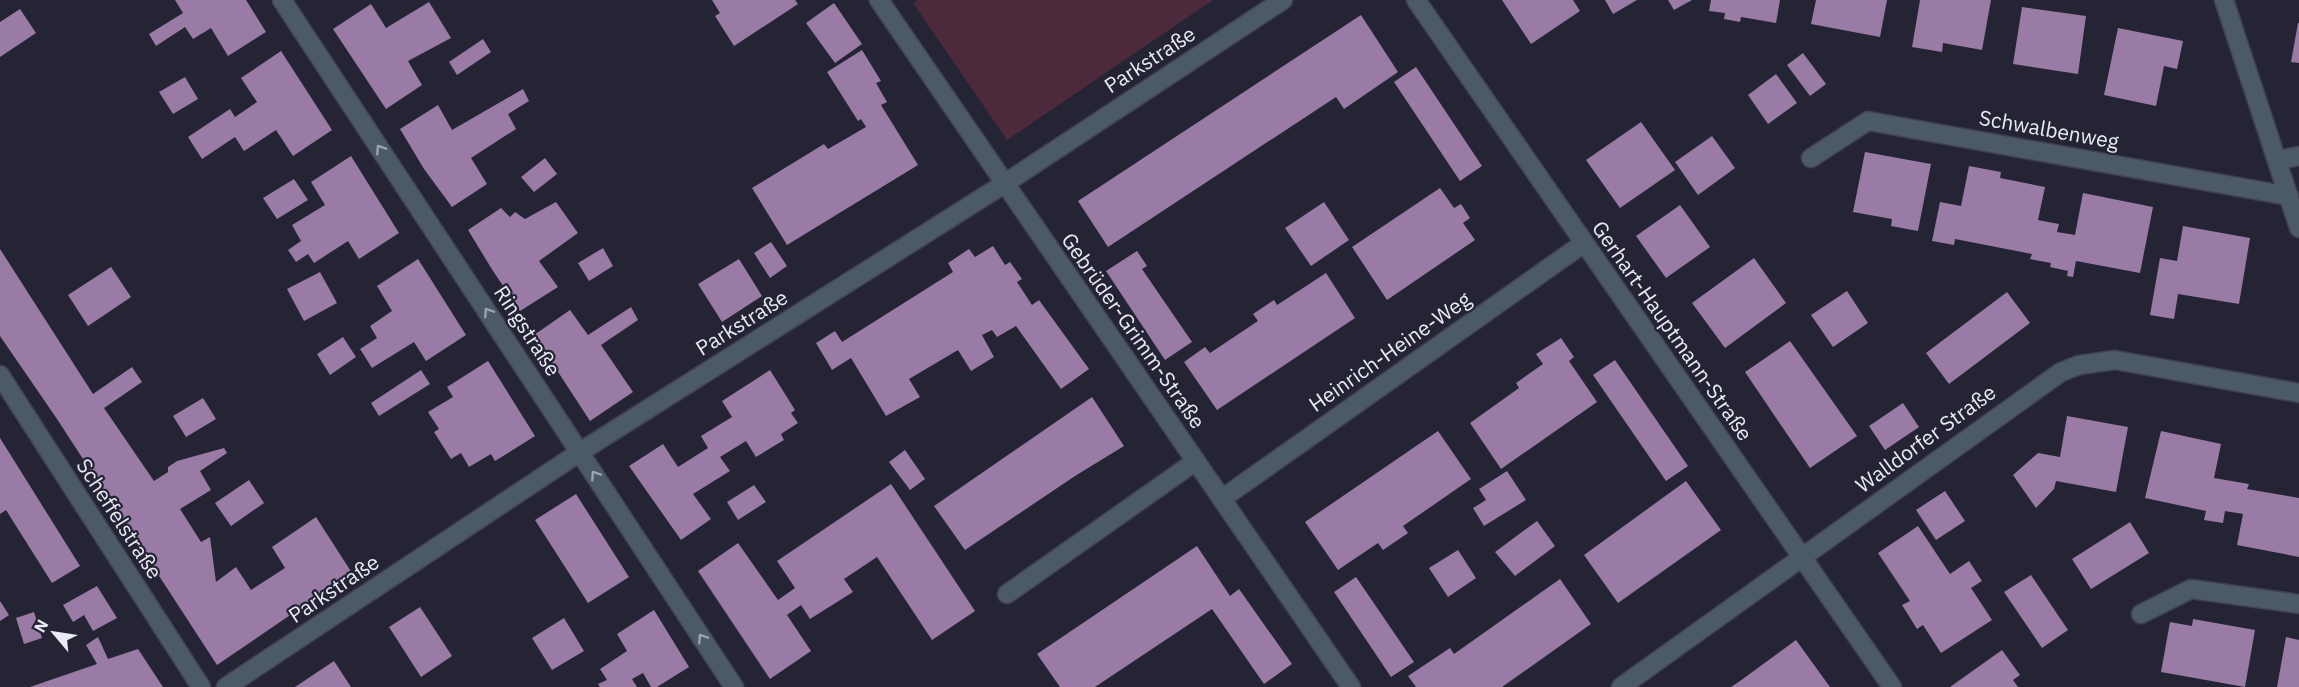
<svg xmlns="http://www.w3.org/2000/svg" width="2299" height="687" viewBox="0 0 2299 687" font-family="'IBM Plex Sans',sans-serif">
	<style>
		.green { fill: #4d293c }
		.building { fill: #997ba5 }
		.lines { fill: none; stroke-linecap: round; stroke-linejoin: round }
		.street-casing { stroke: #404050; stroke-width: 21 }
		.street { stroke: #4b5969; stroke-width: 18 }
		.oneway { stroke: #9aa2b0 }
		.labels { text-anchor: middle; stroke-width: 4.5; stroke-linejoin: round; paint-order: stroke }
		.street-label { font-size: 21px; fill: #e9eaf6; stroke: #242435 }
	</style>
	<rect width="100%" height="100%" fill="#242435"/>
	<path class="green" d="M 918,0 L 1213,0 L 1007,140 L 913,3 Z"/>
	<path class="building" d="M 175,0 L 246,0 L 266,32 L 228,56 L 211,28 L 193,39 L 185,27 L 156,46 L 149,34 L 183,13 Z
		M 712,0 L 795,0 L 798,4 L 734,46 L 715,16 L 720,13 Z
		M 1502,0 L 1573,0 L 1580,11 L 1531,44 Z
		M 1605,0 L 1637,0 L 1613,14 Z
		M 1668,0 L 1692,0 L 1674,10 Z
		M 1711,0 L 1780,0 L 1776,23 L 1741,17 L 1740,22 L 1724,19 L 1725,13 L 1709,11 Z
		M 1816,0 L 1887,0 L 1880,37 L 1811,24 Z
		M 1920,0 L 1991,0 L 1982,50 L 1943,43 L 1942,52 L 1912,47 Z
		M 429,2 L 451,38 L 408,61 L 422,85 L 386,109 L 333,29 L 371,4 L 386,28 Z
		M 834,3 L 862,44 L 835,63 L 806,23 Z
		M 2022,7 L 2086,16 L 2078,74 L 2013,64 Z
		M 20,9 L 36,33 L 0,57 L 0,22 Z
		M 1361,15 L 1398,72 L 1344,109 L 1336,97 L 1108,247 L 1078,201 Z
		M 2298,23 L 2299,23 L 2299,63 L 2291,62 Z
		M 2118,28 L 2183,41 L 2177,69 L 2164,66 L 2156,106 L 2104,95 Z
		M 483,39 L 491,52 L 457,75 L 449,62 Z
		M 862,50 L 881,81 L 876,83 L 887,102 L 881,105 L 918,165 L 787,245 L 752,188 L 824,144 L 828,149 L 866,127 L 861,119 L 858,121 L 827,72 Z
		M 281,51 L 332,130 L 293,156 L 276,130 L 244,151 L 235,137 L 202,159 L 188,137 L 230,109 L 235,117 L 257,102 L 241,78 Z
		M 1803,53 L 1826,84 L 1810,96 L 1787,65 Z
		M 1416,67 L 1482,166 L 1460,181 L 1394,82 Z
		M 1776,74 L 1797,103 L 1768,124 L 1748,95 Z
		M 185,77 L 198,99 L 173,114 L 159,92 Z
		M 523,89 L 529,101 L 508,114 L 516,129 L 471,158 L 487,184 L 452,207 L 424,169 L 400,129 L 438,105 L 452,130 Z
		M 1641,122 L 1675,170 L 1620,208 L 1586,160 Z
		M 1712,136 L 1735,168 L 1698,195 L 1675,162 Z
		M 1865,152 L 1931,164 L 1918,231 L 1891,226 L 1892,219 L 1853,212 Z
		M 351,156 L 399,233 L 359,259 L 348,241 L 314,263 L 308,254 L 296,262 L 288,250 L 301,241 L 292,225 L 325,205 L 311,182 Z
		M 545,158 L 557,174 L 534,192 L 521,177 Z
		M 1969,166 L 2001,172 L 2000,178 L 2045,187 L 2038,220 L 2059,224 L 2057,232 L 2075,235 L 2083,193 L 2153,207 L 2140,273 L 2076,261 L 2073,277 L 2067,276 L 2068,271 L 2050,267 L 2051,263 L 2030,259 L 2032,254 L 1955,239 L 1954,245 L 1932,241 L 1940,202 L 1961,206 Z
		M 294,179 L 308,200 L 277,219 L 263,198 Z
		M 1440,188 L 1454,208 L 1461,204 L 1470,218 L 1463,223 L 1475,240 L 1387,300 L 1352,247 Z
		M 556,202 L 578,233 L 539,261 L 558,287 L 520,311 L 493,271 L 468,230 L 501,208 L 510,217 L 515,212 L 525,219 Z
		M 1324,202 L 1349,240 L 1311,266 L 1285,228 Z
		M 1680,205 L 1710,247 L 1666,278 L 1636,236 Z
		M 2183,226 L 2250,238 L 2239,304 L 2178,294 L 2174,319 L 2150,315 L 2160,258 L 2177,261 Z
		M 771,242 L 787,266 L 770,278 L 754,253 Z
		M 993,246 L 1005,265 L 1010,262 L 1022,279 L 1017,282 L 1032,305 L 1039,300 L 1089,369 L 1061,389 L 1016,326 L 997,337 L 992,330 L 982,335 L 994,357 L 971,371 L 958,350 L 909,379 L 920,397 L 886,416 L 851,358 L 832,370 L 816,343 L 835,331 L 842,342 L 953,272 L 948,263 L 969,249 L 975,257 Z
		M 603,248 L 613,266 L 589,281 L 578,263 Z
		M 0,249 L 93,394 L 132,367 L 142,382 L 104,408 L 154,481 L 168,472 L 168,467 L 177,461 L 224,448 L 227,453 L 200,471 L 211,490 L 180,509 L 201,542 L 210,537 L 216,582 L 236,567 L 251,590 L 285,568 L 272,547 L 316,517 L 352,573 L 217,665 L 57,419 L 0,336 Z
		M 1137,251 L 1147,266 L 1142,269 L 1192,342 L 1165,360 L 1106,271 Z
		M 1754,258 L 1786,303 L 1725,348 L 1692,303 Z
		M 418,259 L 466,335 L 426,361 L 414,342 L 372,368 L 360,349 L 377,338 L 370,326 L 392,311 L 377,286 Z
		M 739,259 L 762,296 L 722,322 L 698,284 Z
		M 111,267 L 131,297 L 88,326 L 68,295 Z
		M 320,272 L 337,303 L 304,321 L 287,289 Z
		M 1326,273 L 1355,318 L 1217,410 L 1184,362 L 1205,347 L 1210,353 L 1258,321 L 1253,314 L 1274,300 L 1277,305 Z
		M 1847,291 L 1868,323 L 1833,347 L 1811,315 Z
		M 2007,292 L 2030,323 L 1949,384 L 1926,353 Z
		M 631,307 L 638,320 L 601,345 L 633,392 L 590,421 L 534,335 L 570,310 L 588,335 Z
		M 343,337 L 356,357 L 330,375 L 317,354 Z
		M 1561,338 L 1574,357 L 1569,361 L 1597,402 L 1501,469 L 1470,423 L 1519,388 L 1516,383 L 1543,364 L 1536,354 Z
		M 1790,341 L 1857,436 L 1810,468 L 1745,372 Z
		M 1615,360 L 1688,466 L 1666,481 L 1593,375 Z
		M 488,361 L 535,436 L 495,461 L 491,454 L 469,467 L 461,453 L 451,459 L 434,432 L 439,429 L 428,412 L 453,397 L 447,387 Z
		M 421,370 L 430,384 L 379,416 L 371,403 Z
		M 770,370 L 795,410 L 791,413 L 798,423 L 781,434 L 784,440 L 756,457 L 746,441 L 720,457 L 730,471 L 693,494 L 711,519 L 681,540 L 629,466 L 663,444 L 678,467 L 708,448 L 701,436 L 732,417 L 722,401 Z
		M 1092,397 L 1124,446 L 1075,476 L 965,550 L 934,506 Z
		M 203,398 L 216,419 L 186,437 L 173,416 Z
		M 1903,403 L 1919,427 L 1885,450 L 1869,426 Z
		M 2067,416 L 2128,427 L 2116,492 L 2056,481 L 2054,489 L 2036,508 L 2013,475 L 2038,453 L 2060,457 Z
		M 1438,431 L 1471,479 L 1403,526 L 1408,533 L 1383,550 L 1378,543 L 1338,570 L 1305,522 Z
		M 2161,431 L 2221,444 L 2214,478 L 2249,484 L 2247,489 L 2299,498 L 2299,557 L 2237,545 L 2243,514 L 2225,511 L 2223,523 L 2204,520 L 2206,511 L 2145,498 Z
		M 0,438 L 80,566 L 52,583 L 6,510 L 0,514 Z
		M 905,450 L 925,479 L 910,490 L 889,462 Z
		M 1507,471 L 1526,500 L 1484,526 L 1473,508 L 1486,500 L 1479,489 Z
		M 249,480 L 264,503 L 231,526 L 215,503 Z
		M 1686,481 L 1721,530 L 1618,603 L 1584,555 Z
		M 891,484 L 975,611 L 932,640 L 877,557 L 844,579 L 853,592 L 810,619 L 801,605 L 787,615 L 811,651 L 770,679 L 698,571 L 738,543 L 778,600 L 795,588 L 777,561 Z
		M 754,485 L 766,502 L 738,520 L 727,502 Z
		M 1945,491 L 1965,521 L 1936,540 L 1916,510 Z
		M 576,494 L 629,577 L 588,603 L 535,520 Z
		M 1537,521 L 1555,546 L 1515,576 L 1495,552 Z
		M 2130,522 L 2149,553 L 2091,589 L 2072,559 Z
		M 1918,526 L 1950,574 L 1969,561 L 1982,581 L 1971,588 L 1992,620 L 1941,653 L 1923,625 L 1917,629 L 1902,605 L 1910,601 L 1878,553 Z
		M 1197,546 L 1230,596 L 1239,589 L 1292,664 L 1264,684 L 1212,609 L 1095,687 L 1060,687 L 1037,654 Z
		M 1458,550 L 1476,578 L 1448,597 L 1429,568 Z
		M 2031,575 L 2068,630 L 2042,648 L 2004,592 Z
		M 1356,577 L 1414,662 L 1391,677 L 1334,592 Z
		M 1560,579 L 1591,624 L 1502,687 L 1416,687 L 1408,676 L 1450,648 L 1454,654 Z
		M 97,586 L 117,618 L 93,631 L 84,615 L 73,622 L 63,605 Z
		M 0,601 L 9,615 L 0,621 Z
		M 420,607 L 452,656 L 421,677 L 389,627 Z
		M 654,610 L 689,667 L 657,687 L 651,687 L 643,673 L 632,679 L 637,687 L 600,687 L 598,684 L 607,680 L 600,669 L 627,651 L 617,634 Z
		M 34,612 L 42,638 L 24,644 L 16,618 Z
		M 564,618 L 584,651 L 552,670 L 532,638 Z
		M 2193,619 L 2255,630 L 2245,687 L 2161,672 L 2170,622 L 2192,626 Z
		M 98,637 L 108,659 L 138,649 L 163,687 L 30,687 L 97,664 L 86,645 Z
		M 2286,637 L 2299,640 L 2299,687 L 2277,687 Z
		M 1796,640 L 1830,687 L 1731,687 L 1740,681 Z
		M 2002,650 L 2020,675 L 2013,680 L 2018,687 L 1950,687 Z
		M 334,661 L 351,687 L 295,687 Z"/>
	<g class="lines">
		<defs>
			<path id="street" d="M 282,0 L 734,687
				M 879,0 L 1351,687
				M 1416,0 L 1892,687
				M 2224,0 L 2299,228
				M 1811,158 L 1868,121 L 2289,196
				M 2278,160 L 2299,156
				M 0,375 L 201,687
				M 1223,498 L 1584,243
				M 1007,594 L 1196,461
				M 2141,614 L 2191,589 L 2299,604
				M 226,687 L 580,452 L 1004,184 L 1283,0
				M 1621,687 L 2061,372 L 2079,365 L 2115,360 L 2299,393"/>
		</defs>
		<use href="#street" class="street-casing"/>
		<use href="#street" class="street"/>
	</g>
	<defs><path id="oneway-chevron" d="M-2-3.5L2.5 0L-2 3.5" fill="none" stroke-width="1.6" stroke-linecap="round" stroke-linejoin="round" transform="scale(1.5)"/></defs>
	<g class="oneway">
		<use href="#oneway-chevron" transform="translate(380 149) rotate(-123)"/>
		<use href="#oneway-chevron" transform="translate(488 312) rotate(-123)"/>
		<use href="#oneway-chevron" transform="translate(595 475) rotate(-123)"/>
		<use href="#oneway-chevron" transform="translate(702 638) rotate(-123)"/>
	</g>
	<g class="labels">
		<g class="street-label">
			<text transform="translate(1150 60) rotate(-33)" y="7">Parkstraße</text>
			<text transform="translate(2049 130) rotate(10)" y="7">Schwalbenweg</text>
			<text transform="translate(742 323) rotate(-32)" y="7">Parkstraße</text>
			<text transform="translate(527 331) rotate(57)" y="7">Ringstraße</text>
			<text transform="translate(1133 331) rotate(55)" y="7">Gebrüder-Grimm-Straße</text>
			<text transform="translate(1672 331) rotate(55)" y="7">Gerhart-Hauptmann-Straße</text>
			<text transform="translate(1390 352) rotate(-35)" y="7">Heinrich-Heine-Weg</text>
			<text transform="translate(1926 439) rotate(-36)" y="7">Walldorfer Straße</text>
			<text transform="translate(119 519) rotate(57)" y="7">Scheffelstraße</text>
			<text transform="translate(334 589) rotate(-34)" y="7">Parkstraße</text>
		</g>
	</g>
	<g transform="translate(54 633) rotate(299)" stroke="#242435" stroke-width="4.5" paint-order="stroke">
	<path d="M0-4.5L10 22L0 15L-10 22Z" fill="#e9eaf6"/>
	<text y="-9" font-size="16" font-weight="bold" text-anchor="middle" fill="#e9eaf6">N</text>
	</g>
</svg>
